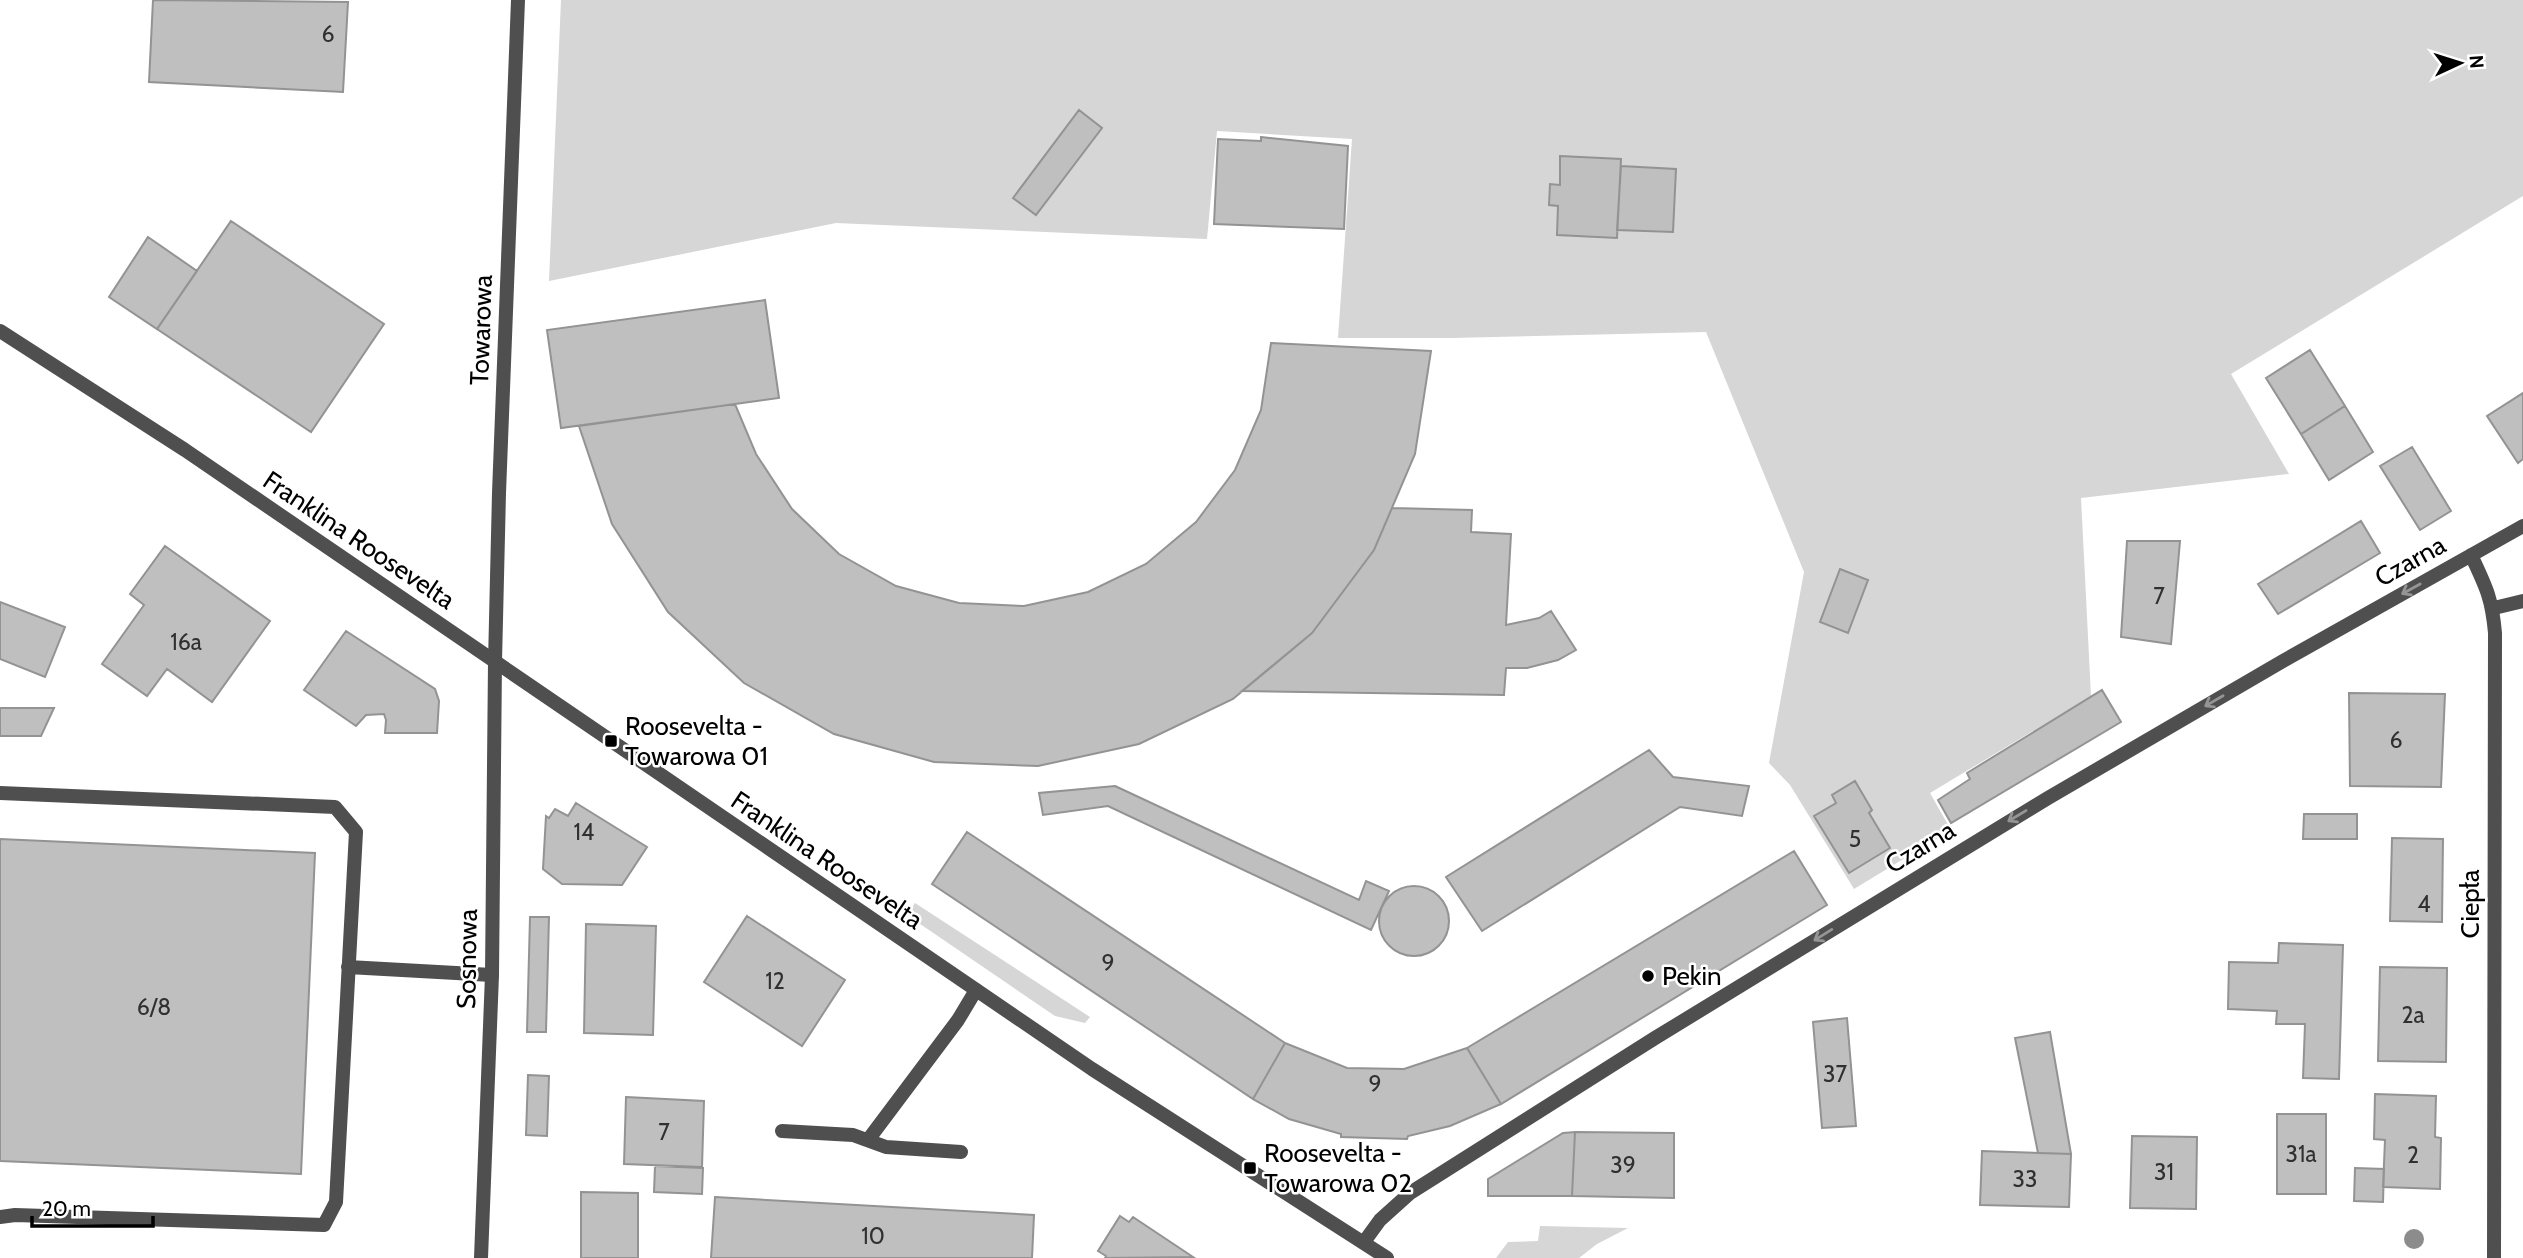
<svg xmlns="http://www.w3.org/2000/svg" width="2523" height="1258" viewBox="0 0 2523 1258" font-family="Cabin,sans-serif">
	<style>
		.green { fill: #d6d6d6 }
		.building { fill: #bfbfbf; stroke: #939393; stroke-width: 2 }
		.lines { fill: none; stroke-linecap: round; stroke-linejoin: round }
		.service { stroke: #4f4f4f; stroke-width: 14 }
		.minor { stroke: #4f4f4f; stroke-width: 14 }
		.tertiary { stroke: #4f4f4f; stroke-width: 14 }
		.tree { fill: #8c8c8c }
		.oneway { stroke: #959595 }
		.poi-dot { fill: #000; stroke: #fff; stroke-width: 2.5 }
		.labels { text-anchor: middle; stroke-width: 5; stroke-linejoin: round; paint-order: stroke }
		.number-label { font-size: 23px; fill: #303030 }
		.street-label { font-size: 26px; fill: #000; stroke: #fff }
		.poi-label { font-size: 26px; fill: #000; stroke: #fff; text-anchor: start }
	</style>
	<rect width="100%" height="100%" fill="#fff"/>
	<path class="green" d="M 561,0 L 2523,0 L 2523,196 L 2231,374 L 2289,474 L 2081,498 L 2091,696 L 1930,793 L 1951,830 L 1854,889 L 1790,785 L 1769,763 L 1804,572 L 1706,332 L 1451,338 L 1338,338 L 1352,139 L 1217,131 L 1207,239 L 836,223 L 549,281 Z
		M 915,903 L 1090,1017 L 1085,1023 L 1055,1016 L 907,915 Z
		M 1540,1226 L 1628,1228 L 1597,1244 L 1579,1258 L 1496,1258 L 1508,1242 L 1538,1241 Z"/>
	<path class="building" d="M 153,0 L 348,2 L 343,92 L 149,82 Z
		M 1079,110 L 1102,128 L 1036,215 L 1013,198 Z
		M 1261,137 L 1348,146 L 1344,229 L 1214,224 L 1218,139 L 1261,141 Z
		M 1560,156 L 1621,159 L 1617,238 L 1557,235 L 1558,206 L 1549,205 L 1550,184 L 1560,185 Z
		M 1621,166 L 1676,169 L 1673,232 L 1617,230 Z
		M 231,221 L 384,324 L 311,432 L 157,329 Z
		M 148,237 L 197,271 L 157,329 L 109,297 Z
		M 765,300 L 779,398 L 561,428 L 547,330 Z
		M 1271,343 L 1431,351 L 1415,454 L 1374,550 L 1312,633 L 1233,699 L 1139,744 L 1038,766 L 934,762 L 834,734 L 744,683 L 668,612 L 612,524 L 579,426 L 735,404 L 756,454 L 792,509 L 839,554 L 896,586 L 959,603 L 1024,606 L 1088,592 L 1146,564 L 1196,522 L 1235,470 L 1261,410 Z
		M 2310,350 L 2345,406 L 2301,434 L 2266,378 Z
		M 2523,393 L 2523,459 L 2518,463 L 2487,416 Z
		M 2345,406 L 2373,452 L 2329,480 L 2301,434 Z
		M 2412,447 L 2451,511 L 2420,530 L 2380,466 Z
		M 1392,508 L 1472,510 L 1471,532 L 1511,534 L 1506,625 L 1539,618 L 1551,611 L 1576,650 L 1558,660 L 1527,668 L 1506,668 L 1504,695 L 1242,691 L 1312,633 L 1374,550 Z
		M 2361,521 L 2380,553 L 2278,614 L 2258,584 Z
		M 2127,541 L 2180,541 L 2171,644 L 2121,637 Z
		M 165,546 L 270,621 L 212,702 L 167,669 L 147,696 L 102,664 L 144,605 L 130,594 Z
		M 1840,569 L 1868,580 L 1848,633 L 1820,622 Z
		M 0,602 L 65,627 L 45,677 L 0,659 Z
		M 346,631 L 435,689 L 439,701 L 437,733 L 385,733 L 386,720 L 384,714 L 366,715 L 356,726 L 304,690 Z
		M 2102,690 L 2121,722 L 1951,823 L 1938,800 L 1970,779 L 1967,773 Z
		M 2349,693 L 2445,694 L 2441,787 L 2350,786 Z
		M 0,708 L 54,708 L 41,736 L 0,736 Z
		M 1649,750 L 1673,777 L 1749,786 L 1742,816 L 1680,807 L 1482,931 L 1446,877 Z
		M 1855,781 L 1872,810 L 1869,813 L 1890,848 L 1849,873 L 1814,816 L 1836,803 L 1832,795 Z
		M 1115,786 L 1359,900 L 1366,881 L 1389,891 L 1371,930 L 1108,806 L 1043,815 L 1039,793 Z
		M 576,803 L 647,847 L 622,885 L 562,884 L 543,869 L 546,816 L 549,818 L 555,809 L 568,816 Z
		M 2304,814 L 2357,814 L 2357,839 L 2303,839 Z
		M 967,832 L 1285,1043 L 1253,1099 L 932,884 Z
		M 2392,838 L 2443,839 L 2442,922 L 2390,921 Z
		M 0,839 L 315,853 L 301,1174 L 0,1161 Z
		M 1794,851 L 1827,905 L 1501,1104 L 1467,1048 Z
		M1379 921a35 35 0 1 1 70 0a35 35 0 1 1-70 0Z
		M 747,916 L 845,980 L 802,1046 L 704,982 Z
		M 530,917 L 549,917 L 546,1032 L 527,1032 Z
		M 586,924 L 656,926 L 653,1035 L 584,1033 Z
		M 2279,943 L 2343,945 L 2339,1079 L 2303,1078 L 2305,1024 L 2276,1024 L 2277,1011 L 2228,1009 L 2229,962 L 2278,963 Z
		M 2380,967 L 2447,968 L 2446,1062 L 2378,1061 Z
		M 1847,1018 L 1856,1126 L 1822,1128 L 1813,1022 Z
		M 2050,1032 L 2071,1154 L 2038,1153 L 2015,1038 Z
		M 1285,1043 L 1347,1068 L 1404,1069 L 1467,1048 L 1501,1104 L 1450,1126 L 1408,1136 L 1407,1139 L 1341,1137 L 1341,1134 L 1289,1119 L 1253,1099 Z
		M 528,1075 L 549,1076 L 547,1136 L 526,1135 Z
		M 2375,1094 L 2436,1096 L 2435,1137 L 2441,1138 L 2440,1189 L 2383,1187 L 2385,1140 L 2374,1139 Z
		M 626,1097 L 704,1101 L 702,1167 L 624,1164 Z
		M 2277,1114 L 2326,1114 L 2326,1194 L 2277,1194 Z
		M 1575,1132 L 1674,1133 L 1674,1198 L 1572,1196 Z
		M 1575,1132 L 1572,1196 L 1488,1196 L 1488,1179 L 1563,1133 Z
		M 2132,1136 L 2197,1137 L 2196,1209 L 2130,1208 Z
		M 1982,1151 L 2071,1154 L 2069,1207 L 1980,1205 Z
		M 655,1166 L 703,1168 L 702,1194 L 654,1192 Z
		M 2355,1168 L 2384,1169 L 2383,1202 L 2354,1201 Z
		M 581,1192 L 638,1193 L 638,1258 L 581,1258 Z
		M 715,1197 L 1034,1215 L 1032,1258 L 711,1258 Z
		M 1120,1216 L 1129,1222 L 1133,1217 L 1193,1257 L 1105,1258 L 1106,1256 L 1098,1251 Z"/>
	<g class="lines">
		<path class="service" d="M 2494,608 L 2523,601
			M 0,793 L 335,807 L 356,832 L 336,1202 L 324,1225 L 15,1215 L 0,1217
			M 348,967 L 492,975"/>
		<path class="minor" d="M 2471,555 C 2486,587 2492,598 2495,633 L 2494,1258
			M 782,1131 L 853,1135 L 886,1147 L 961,1152
			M 868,1140 L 958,1020 L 976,990
			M 1364,1242 L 1380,1220 L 1410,1193 L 1655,1038 L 2048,798 L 2283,661 L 2523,526
			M 481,1258 L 492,975 L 495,662 L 499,493 L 518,0"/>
		<path class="tertiary" d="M 0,331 L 185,450 L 1092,1069 L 1387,1258"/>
	</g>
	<circle class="tree" cx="2414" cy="1239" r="10"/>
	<defs><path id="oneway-shaft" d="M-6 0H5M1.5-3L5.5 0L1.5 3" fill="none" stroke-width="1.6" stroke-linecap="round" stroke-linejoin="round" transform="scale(1.75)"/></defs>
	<g class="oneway">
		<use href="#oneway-shaft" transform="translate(2411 589) rotate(151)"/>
		<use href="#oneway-shaft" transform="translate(2214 701) rotate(150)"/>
		<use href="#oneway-shaft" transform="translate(2017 816) rotate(149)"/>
		<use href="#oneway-shaft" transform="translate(1823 935) rotate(148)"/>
	</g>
	<g class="poi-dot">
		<rect x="604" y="734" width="14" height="14" rx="3.5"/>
		<circle cx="1648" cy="976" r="7"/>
		<rect x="1243" y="1161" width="14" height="14" rx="3.5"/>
	</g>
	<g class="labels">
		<g class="number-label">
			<text x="328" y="42">6</text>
			<text x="2159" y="604">7</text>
			<text x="186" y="650">16a</text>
			<text x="2396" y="748">6</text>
			<text x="584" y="840">14</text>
			<text x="1855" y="847">5</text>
			<text x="2424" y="912">4</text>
			<text x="1108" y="971">9</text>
			<text x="775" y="989">12</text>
			<text x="154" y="1015">6/8</text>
			<text x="2413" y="1023">2a</text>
			<text x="1835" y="1082">37</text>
			<text x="1375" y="1092">9</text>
			<text x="664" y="1140">7</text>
			<text x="2301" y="1162">31a</text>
			<text x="2413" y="1163">2</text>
			<text x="1623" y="1173">39</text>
			<text x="2164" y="1180">31</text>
			<text x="2025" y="1187">33</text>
			<text x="873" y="1244">10</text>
		</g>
		<g class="street-label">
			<text transform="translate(481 330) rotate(-88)" y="9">Towarowa</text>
			<text transform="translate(359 540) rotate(34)" y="9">Franklina Roosevelta</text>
			<text transform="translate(2410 561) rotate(-29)" y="9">Czarna</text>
			<text transform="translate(1920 847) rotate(-31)" y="9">Czarna</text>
			<text transform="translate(827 860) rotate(34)" y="9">Franklina Roosevelta</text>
			<text transform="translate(2470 904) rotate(-90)" y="9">Ciepła</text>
			<text transform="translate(467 959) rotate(-89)" y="9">Sosnowa</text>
		</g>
		<g class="poi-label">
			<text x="625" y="735">Roosevelta -<tspan x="625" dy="30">Towarowa 01</tspan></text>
			<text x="1662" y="985">Pekin</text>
			<text x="1264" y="1162">Roosevelta -<tspan x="1264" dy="30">Towarowa 02</tspan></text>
		</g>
	</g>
	<g transform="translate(2460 63) rotate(86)" stroke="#ffffff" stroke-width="5" paint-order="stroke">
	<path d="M0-5L12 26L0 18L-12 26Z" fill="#000000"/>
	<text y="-10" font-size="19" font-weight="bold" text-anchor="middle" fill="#000000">N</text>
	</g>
	<path d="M32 1216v10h121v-10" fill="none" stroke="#000000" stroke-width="3.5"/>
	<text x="42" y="1216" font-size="21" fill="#000000" stroke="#ffffff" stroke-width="5" paint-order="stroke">20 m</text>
</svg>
